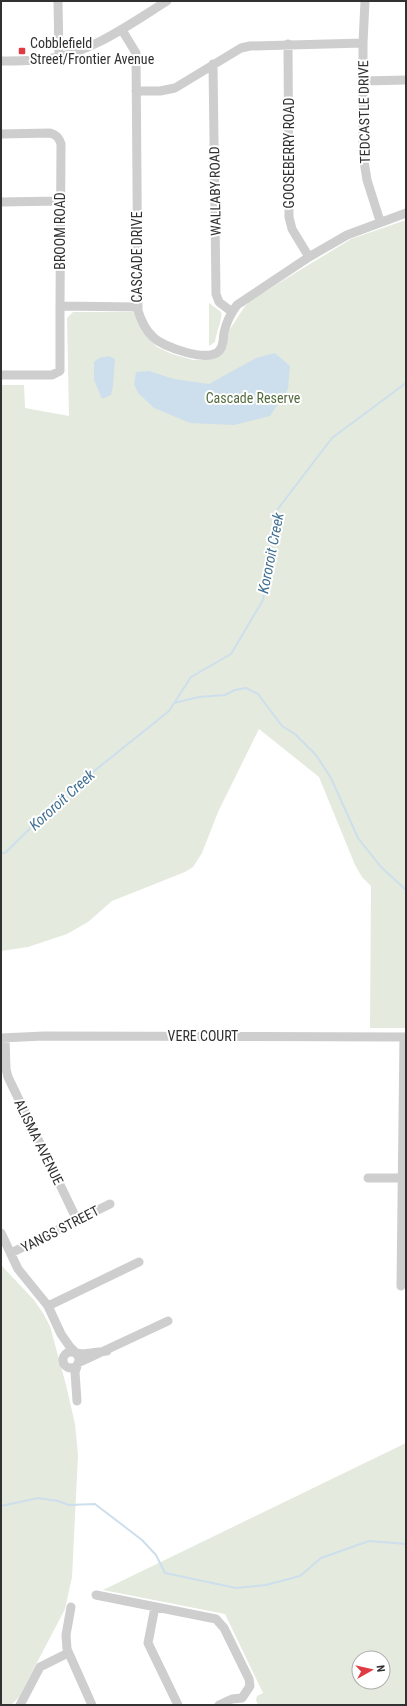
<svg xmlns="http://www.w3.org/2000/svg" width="407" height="1706" viewBox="0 0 407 1706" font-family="'Roboto Condensed',sans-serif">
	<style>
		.green { fill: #e4eadd; fill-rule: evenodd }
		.water { fill: #cddfec }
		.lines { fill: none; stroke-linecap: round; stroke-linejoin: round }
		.stream { stroke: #cddfec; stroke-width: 2 }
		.minor { stroke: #cecece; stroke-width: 9 }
		.poi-dot { fill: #e03b42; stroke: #fff; stroke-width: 1.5 }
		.labels { text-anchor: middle; stroke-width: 4; stroke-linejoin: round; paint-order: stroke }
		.poi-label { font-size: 14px; fill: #313131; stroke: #fff; text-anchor: start }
		.street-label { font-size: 14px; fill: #313131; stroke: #fff }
		.park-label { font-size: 14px; fill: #536c3f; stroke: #fff }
		.water-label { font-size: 15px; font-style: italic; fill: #417092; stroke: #fff }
	</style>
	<rect width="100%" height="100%" fill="#fff"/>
	<path class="green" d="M 406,220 L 406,1028 L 370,1028 L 371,886 L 362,877 L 355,865 L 319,777 L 259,729 L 218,812 L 202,853 L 193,867 L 185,872 L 112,901 L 88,922 L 67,934 L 28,947 L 1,951 L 1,385 L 24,385 L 25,408 L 69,416 L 67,318 L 73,312 L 133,312 L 150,340 L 157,347 L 172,354 L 193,360 L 217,358 L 225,347 L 230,329 L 245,306 L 251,300 L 351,239 Z
		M 209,303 L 221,312 C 223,318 216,333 215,342 L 209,346 Z
		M 1,1265 L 34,1300 L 43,1313 L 50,1326 L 66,1385 L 75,1424 L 78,1455 L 72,1577 L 65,1609 L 19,1697 L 11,1705 L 1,1705 Z
		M 406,1443 L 406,1705 L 258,1705 L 256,1700 L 257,1696 L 263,1693 L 225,1614 L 103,1590 ZM 359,1658 L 383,1658 L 383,1682 L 359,1682 Z"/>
	<path class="water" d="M 275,353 L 290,366 L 288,389 L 270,416 L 234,425 L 190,423 L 154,408 L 138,393 L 134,384 L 136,372 L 149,371 L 174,379 L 209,384 L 256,358 Z
		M 109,356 L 115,359 L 113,386 L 111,395 L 102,399 L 94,380 L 94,362 L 99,358 Z"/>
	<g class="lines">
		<path class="stream" d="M 174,703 L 199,697 L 225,695 L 235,690 L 246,688 L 258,694 L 282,726 L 295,734 L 316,755 L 331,778 L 358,838 L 381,867 L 406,890
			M 1,853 L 5,853 L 63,796 L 169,711 L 191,677 L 231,654 L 263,600 L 277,510 L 332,438 L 406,383
			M 1,1506 L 38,1498 L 58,1501 L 69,1505 L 95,1504 L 142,1540 L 156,1555 L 165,1573 L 236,1588 L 266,1585 L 300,1576 L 321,1558 L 369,1541 L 406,1544"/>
		<path class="minor" d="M 58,1 L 59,57
			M 365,1 L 363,43 L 363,155 L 367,180 L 380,221
			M 122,30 L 136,53 L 138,311 C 141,320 145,330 153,337 C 163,347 208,363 219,351 C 224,346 223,339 224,333 C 226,323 231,313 237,305 L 309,257 L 347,235 L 406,213
			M 288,44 L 289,217 L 292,229 L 309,257
			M 1,61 C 16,61 32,61 47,59 C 91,53 130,24 167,1
			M 213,64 L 216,294 L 219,302 L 232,312
			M 363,81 L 406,80
			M 136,91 L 160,91 L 175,88 L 241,48 L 250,46 L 363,43
			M 1,134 L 50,133 C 57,135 59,138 61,144 L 60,306 L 138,307
			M 1,202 L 60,201
			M 1,375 L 52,375 L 60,371 L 60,306
			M 1,1038 L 44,1036 L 406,1037
			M 5,1038 L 6,1069 L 8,1077 L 77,1220
			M 368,1178 L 402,1178
			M 1,1233 L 18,1269 L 48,1306 L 61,1334 L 70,1347 L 76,1353 L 83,1354 L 107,1351
			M 11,1253 L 110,1204
			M 401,1286 L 404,1037
			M 48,1306 L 139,1262
			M63 1360a8 8 0 1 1 16 0a8 8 0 1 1-16 0Z
			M 77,1401 L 75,1372 L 78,1363 L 168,1321
			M 96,1595 L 216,1619 L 224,1628 L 249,1679 L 250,1686 L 242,1698
			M 71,1607 L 66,1635 L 67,1649 L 92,1705
			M 155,1607 L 148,1643 L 178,1705
			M 20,1705 L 40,1667 L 68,1653
			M 219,1705 L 232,1699 L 242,1698"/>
	</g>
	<rect class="poi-dot" x="18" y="47" width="8" height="8" rx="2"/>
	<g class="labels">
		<g class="poi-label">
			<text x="30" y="48">Cobblefield<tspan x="30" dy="16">Street/Frontier Avenue</tspan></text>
		</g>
		<g class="street-label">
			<text transform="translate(364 112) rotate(-91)" y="5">TEDCASTLE DRIVE</text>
			<text transform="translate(289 153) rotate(-90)" y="5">GOOSEBERRY ROAD</text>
			<text transform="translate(215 191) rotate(-91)" y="5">WALLABY ROAD</text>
			<text transform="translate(60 231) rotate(-90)" y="5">BROOM ROAD</text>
			<text transform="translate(137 257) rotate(-90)" y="5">CASCADE DRIVE</text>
			<text x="203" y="1041">VERE COURT</text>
			<text transform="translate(39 1142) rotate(64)" y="5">ALISMA AVENUE</text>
			<text transform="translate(60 1229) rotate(-27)" y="5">YANGS STREET</text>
		</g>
		<g class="park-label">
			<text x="253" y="403">Cascade Reserve</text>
		</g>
		<g class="water-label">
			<text transform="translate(271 553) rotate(-79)" y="5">Kororoit Creek</text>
			<text transform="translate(62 800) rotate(-42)" y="5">Kororoit Creek</text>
		</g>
	</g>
	<rect width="407" height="1706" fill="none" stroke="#313131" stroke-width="4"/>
	<g transform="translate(371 1670) rotate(82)"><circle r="19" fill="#ffffff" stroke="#adadad"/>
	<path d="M0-3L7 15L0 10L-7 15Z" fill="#e03b42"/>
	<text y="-6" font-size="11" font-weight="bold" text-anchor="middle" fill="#313131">N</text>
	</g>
</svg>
